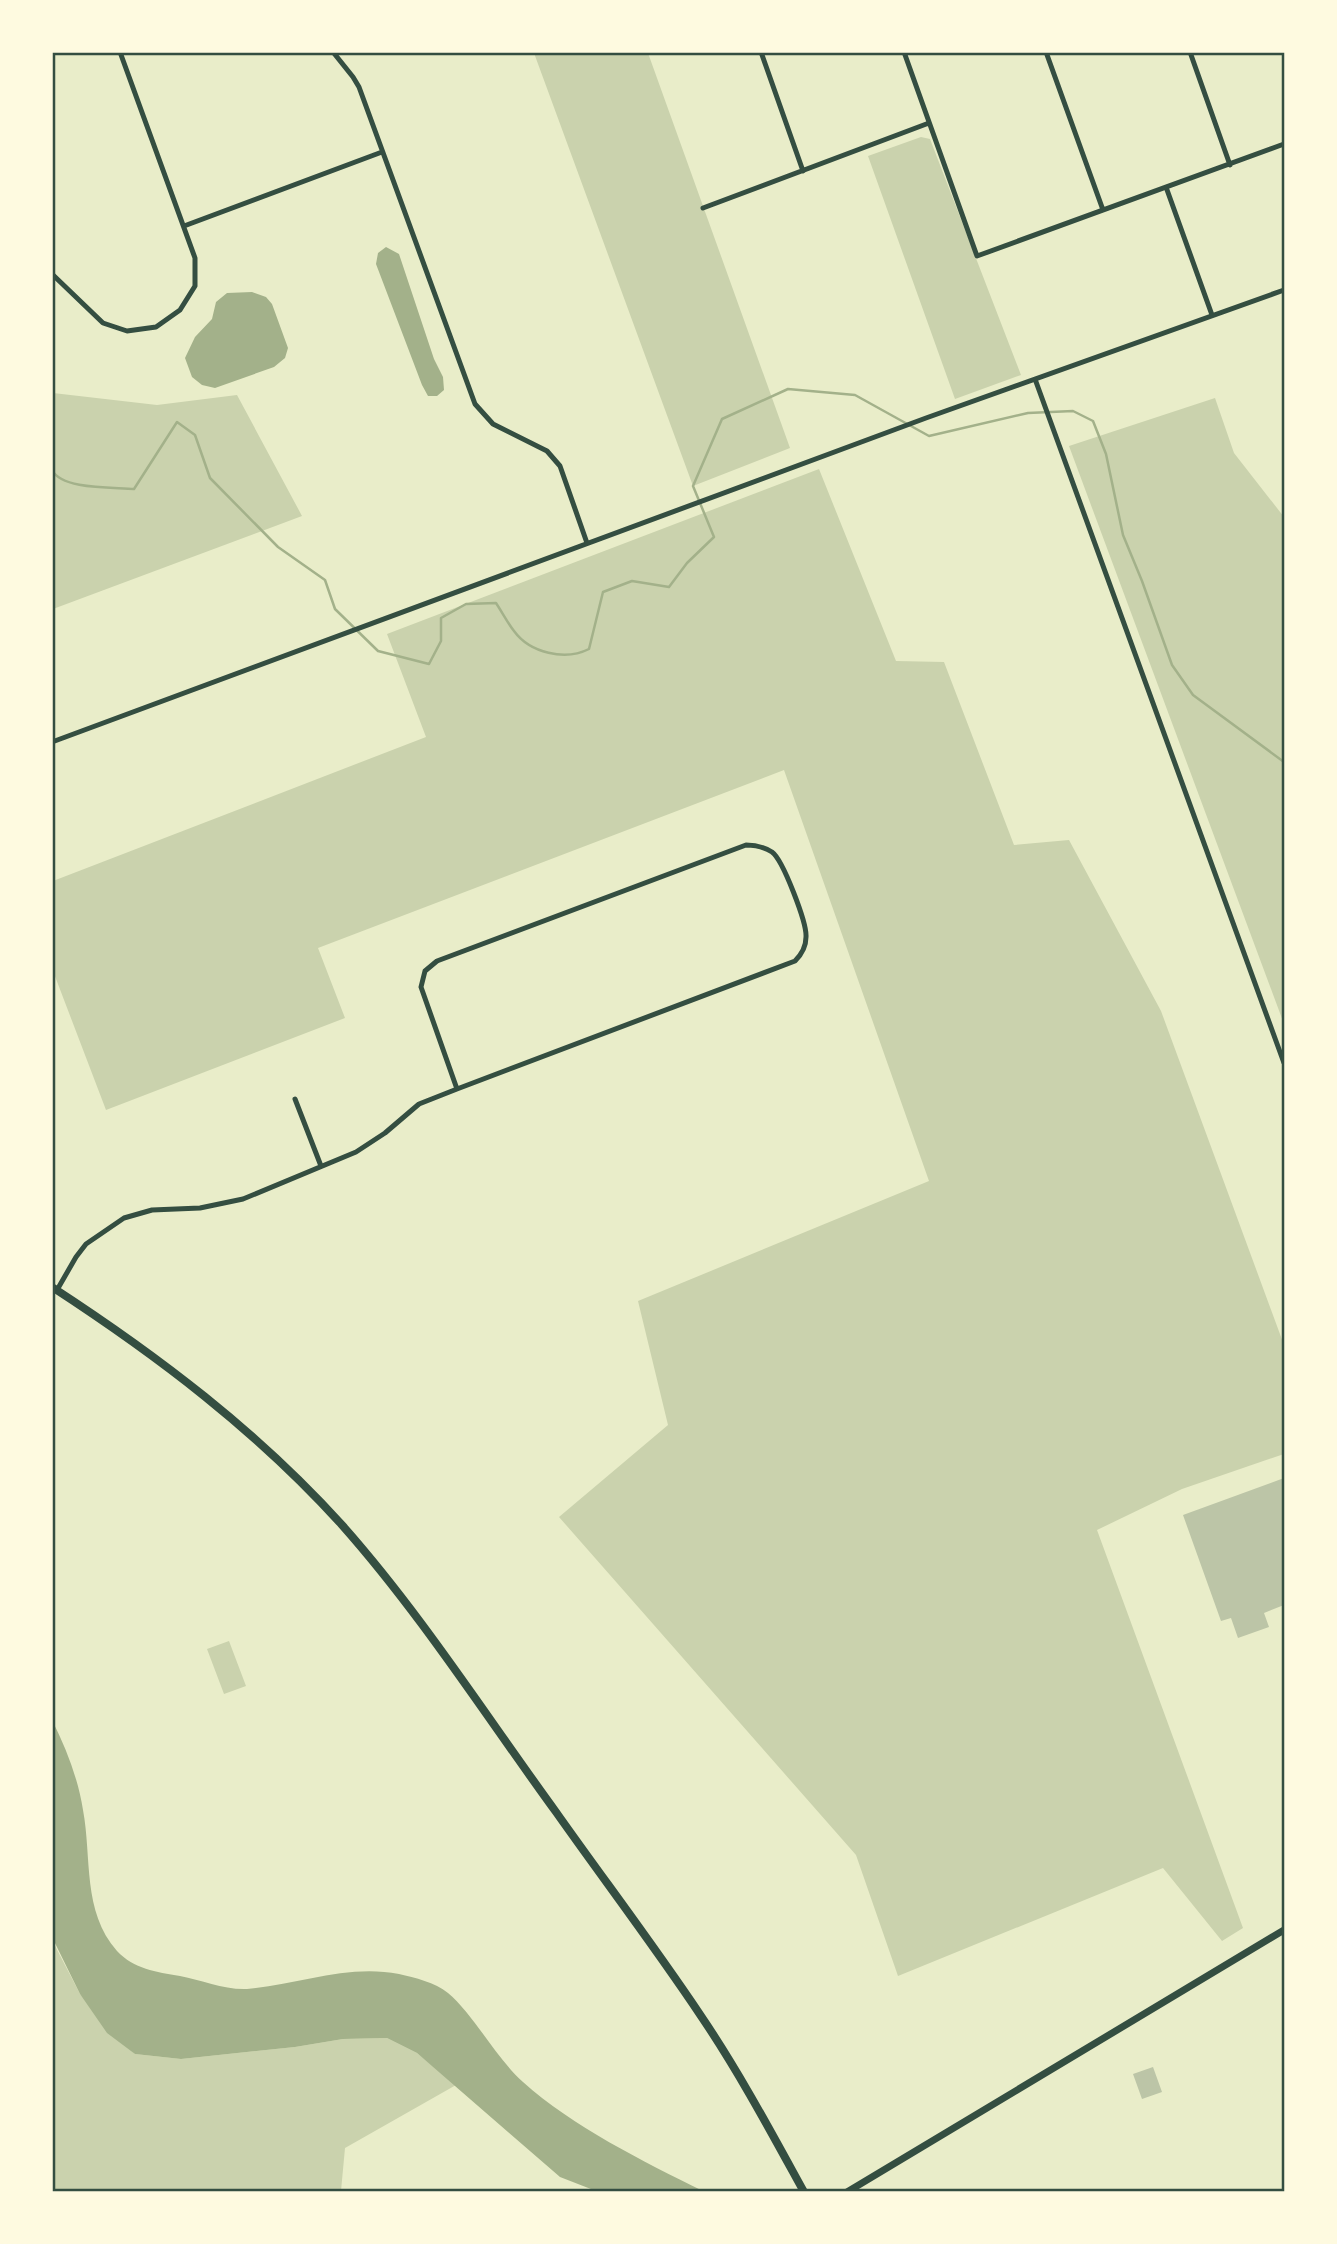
<svg xmlns="http://www.w3.org/2000/svg" width="1337" height="2244" viewBox="0 0 1337 2244" font-family="Inter,sans-serif">
	<style>
		.green { fill: #cad2ad }
		.water { fill: #a3b18a }
		.lines { fill: none; stroke-linecap: round; stroke-linejoin: round }
		.stream { stroke: #a3b18a; stroke-width: 2.5 }
		.building { fill: #bcc5a7 }
		.minor { stroke: #344e41; stroke-width: 5 }
		.tertiary { stroke: #344e41; stroke-width: 7 }
		.secondary { stroke: #344e41; stroke-width: 8 }
		.neatline { fill: none; stroke: #344e41; stroke-width: 2.5 }
	</style>
	<rect width="100%" height="100%" fill="#e9edc9"/>
	<path class="green" d="M 534,53 L 648,53 L 790,448 L 693,486 Z
		M 921,137 L 930,139 L 1021,375 L 955,399 L 868,156 Z
		M 53,393 L 157,405 L 237,395 L 302,516 L 53,609 Z
		M 1215,398 L 1234,453 L 1284,517 L 1284,1024 L 1069,446 Z
		M 819,469 L 896,661 L 944,662 L 1014,845 L 1069,840 L 1161,1011 L 1284,1345 L 1284,1454 L 1182,1489 L 1097,1530 L 1243,1928 L 1222,1941 L 1163,1868 L 898,1976 L 856,1855 L 559,1517 L 668,1425 L 638,1301 L 929,1181 L 784,770 L 318,948 L 345,1018 L 106,1110 L 53,971 L 53,881 L 426,737 L 387,634 Z
		M 229,1641 L 246,1686 L 224,1694 L 207,1649 Z
		M 52,1940 L 80,1994 L 135,2054 L 181,2059 L 295,2047 L 343,2039 L 387,2038 L 417,2053 L 456,2085 L 345,2148 L 341,2191 L 53,2191 Z"/>
	<path class="water" d="M 386,247 L 399,254 L 434,359 L 443,377 L 444,390 L 437,396 L 428,396 L 422,385 L 376,264 L 378,253 Z
		M 252,292 L 266,297 L 272,304 L 288,348 L 285,358 L 274,367 L 215,388 L 202,385 L 192,377 L 185,358 L 195,337 L 212,319 L 216,302 L 227,293 Z
		M 52,1720 C 66,1748 78,1778 83,1810 C 92,1858 82,1911 117,1951 C 134,1969 156,1972 180,1976 C 202,1980 224,1990 247,1989 C 298,1985 346,1964 399,1974 C 415,1978 435,1982 448,1993 C 474,2015 496,2058 523,2082 C 572,2126 644,2162 703,2191 L 596,2191 L 560,2177 L 417,2053 L 387,2038 L 343,2039 L 295,2047 L 181,2059 L 135,2054 L 107,2033 L 80,1994 L 53,1939 Z"/>
	<g class="lines">
		<path class="stream" d="M 52,470 C 62,490 114,487 134,489 L 177,422 L 195,435 L 210,478 L 278,547 L 325,580 L 335,609 L 378,651 L 429,664 L 441,641 L 441,618 L 466,604 L 496,603 C 502,612 507,622 514,631 C 530,653 565,661 589,649 L 603,592 L 632,581 L 669,587 L 687,563 L 714,537 L 693,486 L 722,419 L 788,389 L 855,395 L 929,436 L 1028,413 L 1073,411 L 1093,421 L 1106,454 L 1123,535 L 1142,581 L 1172,665 L 1193,695 L 1284,762"/>
	</g>
	<path class="building" d="M 1284,1478 L 1284,1605 L 1264,1613 L 1269,1627 L 1238,1638 L 1231,1618 L 1221,1621 L 1183,1515 Z
		M 1153,2067 L 1162,2092 L 1142,2099 L 1133,2074 Z"/>
	<g class="lines">
		<path class="minor" d="M 333,52 L 353,77 L 359,87 L 475,404 L 493,424 L 547,451 L 560,466 L 587,543
			M 761,52 L 803,171
			M 904,52 L 977,256 L 1284,144
			M 1046,52 L 1103,210
			M 1190,52 L 1230,165
			M 1166,187 L 1212,315
			M 703,208 L 929,123
			M 184,226 L 382,152
			M 52,274 L 103,323 L 127,331 L 156,327 L 180,310 L 195,286 L 195,258 L 120,52
			M 1035,379 L 1284,1063
			M 52,742 L 926,418 L 1284,290
			M 746,845 C 755,845 764,847 772,852 C 783,860 807,923 806,937 C 806,947 802,954 795,961 L 457,1089 L 421,987 L 425,971 L 437,961 Z
			M 295,1099 L 321,1166
			M 57,1290 L 76,1257 L 86,1244 L 124,1218 L 152,1210 L 200,1208 L 243,1199 L 356,1152 L 385,1133 L 419,1104 L 457,1089"/>
		<path class="tertiary" d="M 847,2192 L 1284,1930"/>
		<path class="secondary" d="M 52,1287 C 158,1356 257,1431 342,1525 C 421,1614 486,1716 556,1812 C 604,1880 655,1947 701,2016 C 739,2072 771,2132 804,2192"/>
	</g>
	<rect width="1337" height="2244" fill="none" stroke="#fefae0" stroke-width="108"/>
	<rect x="54" y="54" width="1229" height="2136" class="neatline"/>
</svg>
